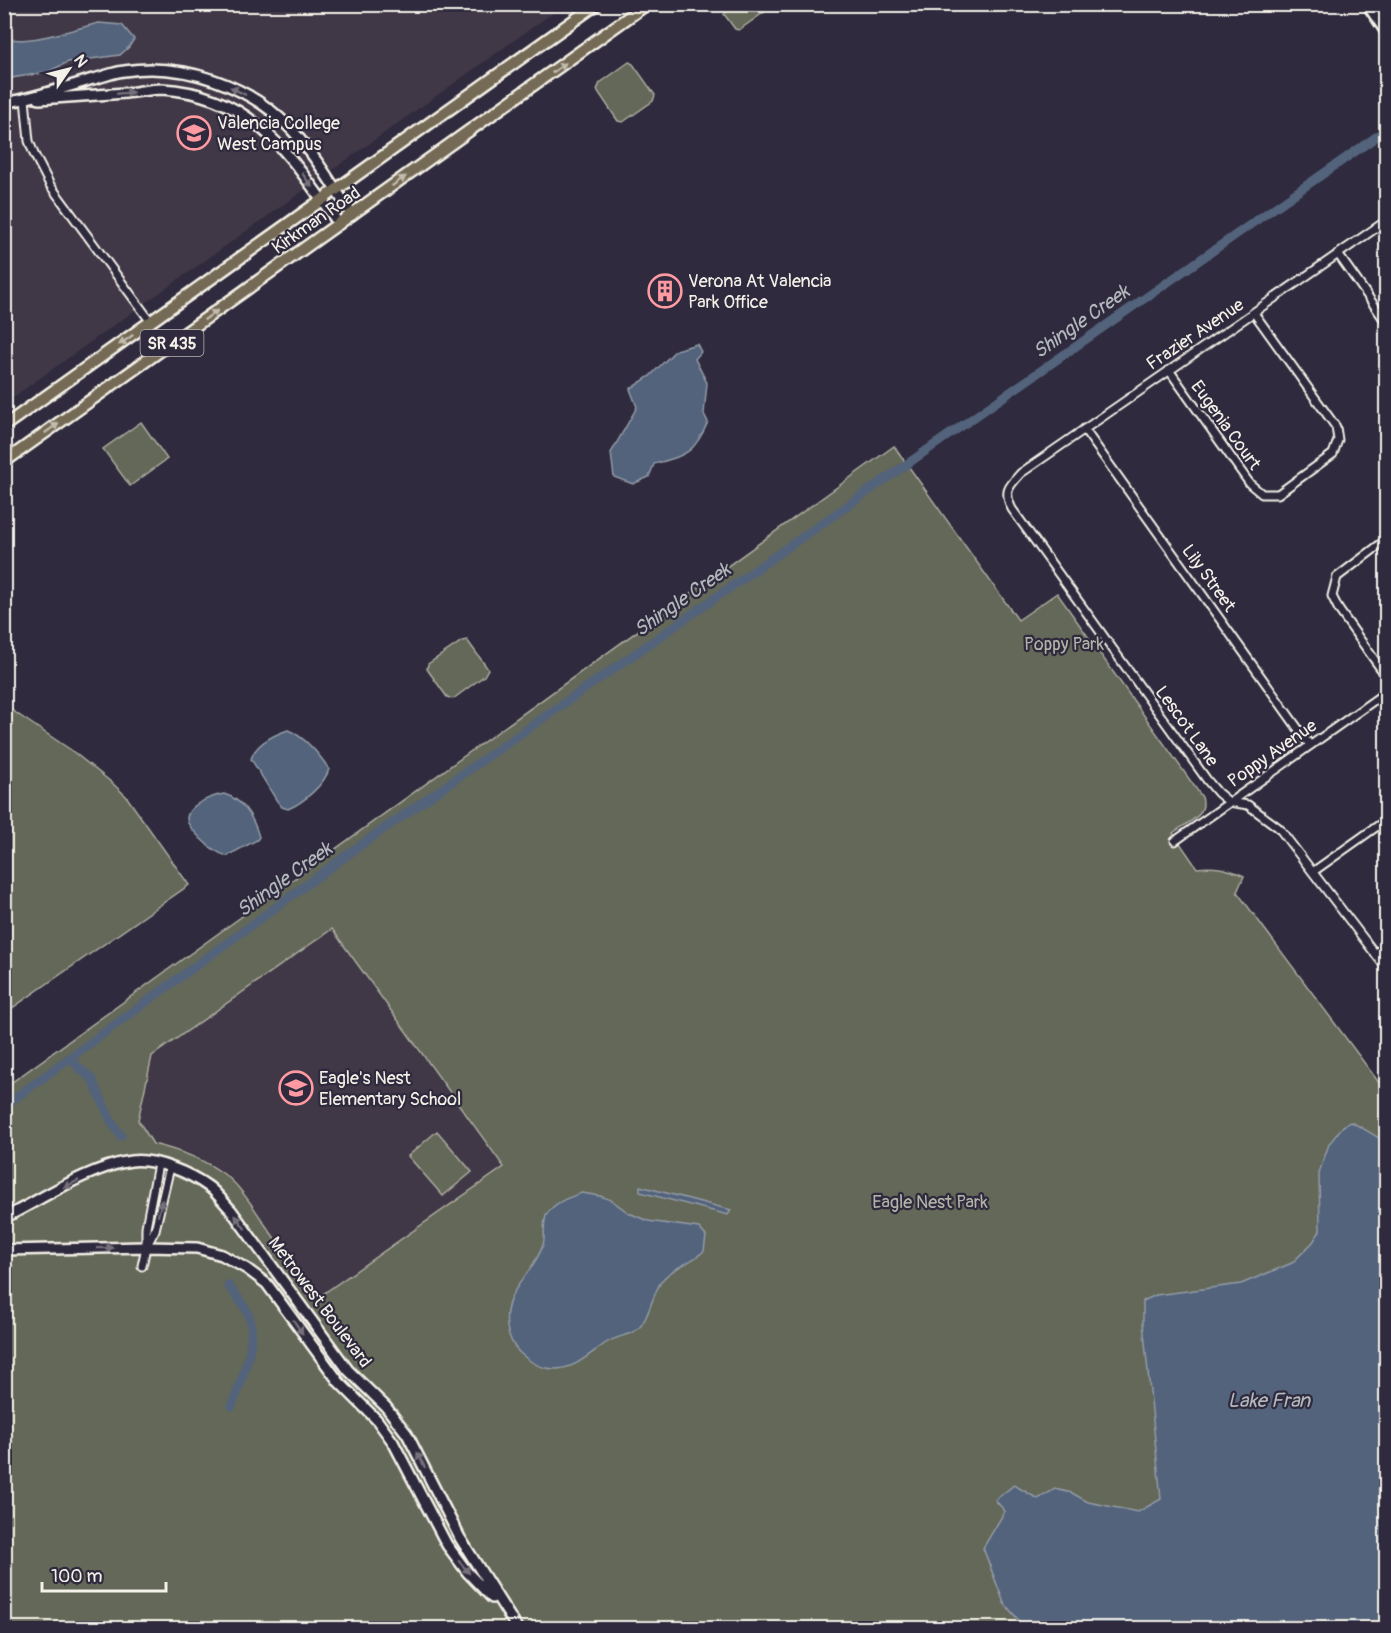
<svg xmlns="http://www.w3.org/2000/svg" width="1391" height="1633" viewBox="0 0 1391 1633" font-family="Pangolin,sans-serif">
	<style>
		.built { fill: #413746 }
		.green { fill: #646759; stroke: #acaca0; stroke-width: 1.5; fill-rule: evenodd }
		.water { fill: #52637c; stroke: #939ca7; stroke-width: 1.5 }
		.lines { fill: none; stroke-linecap: round; stroke-linejoin: round }
		.canal { stroke: #52637c; stroke-width: 9 }
		.street-casing { stroke: #f4f1e8; stroke-width: 11 }
		.secondary-casing { stroke: #f4f1e8; stroke-width: 14 }
		.primary-casing { stroke: #f4f1e8; stroke-width: 15 }
		.street { stroke: #2f2a3d; stroke-width: 7 }
		.secondary { stroke: #2f2a3d; stroke-width: 9 }
		.primary { stroke: #756a55; stroke-width: 10 }
		.oneway { fill: #c1bbad }
		.oneway2 { fill: #747079 }
		.labels { text-anchor: middle; stroke-width: 4.5; stroke-linejoin: round; paint-order: stroke }
		.shield { fill: #2f2a3d; stroke: #b9b5b5; stroke-width: 1.5 }
		.shield-label { font-size: 16px; font-weight: bold; fill: #f4f1e8 }
		.poi-label { font-size: 18px; fill: #f4f1e8; stroke: #2f2a3d; text-anchor: start }
		.street-label { font-size: 18px; fill: #f4f1e8; stroke: #2f2a3d }
		.park-label { font-size: 18px; fill: #b3b3a8; stroke: #2f2a3d }
		.water-label { font-size: 20px; font-style: italic; fill: #b3b8bd; stroke: #2f2a3d }
	</style>
	<rect width="100%" height="100%" fill="#2f2a3d"/>
	<filter id="ink" filterUnits="userSpaceOnUse"><feTurbulence type="fractalNoise" baseFrequency=".0167" numOctaves="2"/><feDisplacementMap in="SourceGraphic" scale="12" xChannelSelector="R" yChannelSelector="G"/><feConvolveMatrix kernelMatrix="1 2 1 2 8 2 1 2 1" color-interpolation-filters="sRGB"/></filter>
	<g filter="url(#ink)">
		<path class="built" d="M 5,5 L 564,5 L 5,403 Z
			M 332,929 L 504,1168 L 320,1296 L 296,1268 L 249,1202 L 231,1179 L 207,1163 L 182,1151 L 153,1144 L 138,1120 L 151,1056 Z"/>
		<path class="green" d="M 734,5 L 734,4 L 772,5 L 770,8 L 739,30 L 735,29 L 724,14 Z
			M 629,62 L 633,64 L 655,95 L 653,101 L 623,122 L 618,121 L 597,90 L 600,83 Z
			M 141,422 L 167,459 L 130,486 L 103,449 Z
			M 894,446 L 1018,620 L 1057,593 L 1202,797 C 1208,817 1187,822 1173,833 L 1197,868 C 1215,866 1227,868 1244,876 L 1237,892 L 1386,1092 L 1386,1628 L 5,1628 L 4,1088 ZM 332,929 L 504,1167 L 320,1296 C 301,1274 283,1250 266,1226 C 255,1210 244,1191 229,1178 C 207,1160 181,1151 153,1144 L 138,1120 L 152,1056 Z
			M 467,640 L 488,669 L 484,676 L 453,699 L 447,697 L 427,669 L 428,664 L 462,641 Z
			M 4,705 L 71,750 L 111,782 L 126,796 L 189,885 L 5,1013 Z
			M 437,1131 L 472,1172 L 443,1196 L 408,1156 Z"/>
		<path class="water" d="M 99,23 L 122,25 L 134,39 L 129,47 L 120,55 L 68,62 L 48,72 L 5,79 L 5,38 C 29,45 73,29 99,23 Z
			M 697,344 L 701,352 L 695,359 L 707,383 L 704,414 L 708,422 C 694,454 686,455 654,464 L 649,477 L 633,484 L 614,477 L 611,453 L 637,407 L 630,389 L 650,376 L 676,350 Z
			M 288,730 C 305,737 319,754 329,769 C 325,784 303,803 288,809 L 282,807 L 277,801 L 251,759 C 256,743 273,735 288,730 Z
			M 224,794 C 244,800 254,819 259,837 L 257,840 L 227,856 C 216,853 208,846 200,838 C 196,833 187,826 187,819 C 187,804 213,796 224,794 Z
			M 1350,1122 C 1355,1123 1381,1139 1386,1143 L 1386,1628 L 1092,1628 L 1081,1622 L 1073,1628 L 1025,1628 L 1004,1603 L 983,1548 L 1005,1511 L 995,1500 L 1014,1485 L 1038,1499 L 1055,1489 L 1072,1493 L 1088,1502 L 1138,1512 L 1161,1499 L 1143,1323 L 1143,1301 L 1156,1295 L 1241,1284 L 1292,1263 L 1313,1242 L 1320,1231 L 1319,1173 L 1329,1144 L 1343,1126 Z
			M 640,1186 L 731,1210 L 728,1215 L 640,1192 Z
			M 582,1193 L 600,1196 L 611,1200 L 629,1213 L 648,1221 L 699,1228 L 706,1236 L 704,1251 C 691,1263 674,1267 663,1279 C 652,1292 649,1323 635,1331 C 626,1336 615,1337 606,1343 C 589,1354 576,1369 554,1369 C 542,1369 530,1362 521,1354 C 514,1348 508,1336 507,1327 C 502,1289 533,1276 543,1245 C 546,1236 542,1222 547,1214 C 554,1202 570,1197 582,1193 Z
			M 348,1622 L 364,1628 L 281,1628 L 309,1624 Z"/>
		<g class="lines">
			<path class="canal" d="M 71,1057 L 78,1067 L 92,1079 L 111,1121 L 121,1136
				M 4,1106 L 358,847 L 1386,130
				M 228,1285 C 234,1293 242,1302 247,1311 C 260,1337 241,1381 232,1406"/>
			<defs>
				<path id="street" d="M 25,99 L 29,141 L 34,154 L 50,185 L 151,322
					M 1386,221 L 1021,473 C 1009,486 1003,491 1012,509 L 1207,780 L 1218,793 L 1229,802 L 1248,805 L 1279,828 L 1386,968
					M 1338,254 L 1386,322
					M 1169,370 L 1250,484 L 1262,494 L 1278,494 L 1333,454 L 1338,440 L 1336,427 L 1254,313
					M 1084,429 L 1309,744
					M 1386,540 L 1337,577 L 1332,596 L 1339,610 L 1386,676
					M 1175,841 L 1386,692
					M 1314,871 L 1386,820
					M 1375,954 L 1386,946
					M 147,1245 L 155,1230 L 170,1167
					M 142,1266 L 146,1247 L 146,1227 L 158,1164"/>
				<path id="secondary" d="M 1367,4 L 1386,32
					M 39,99 C 68,97 97,95 126,93 C 138,92 150,89 162,89 C 255,94 290,157 339,224
					M 4,103 C 34,98 64,88 93,79 C 103,77 114,72 124,71 C 183,62 250,85 291,129 C 315,155 333,186 352,215
					M 4,1218 C 42,1199 89,1167 131,1161 C 155,1158 190,1173 209,1187 C 217,1193 224,1203 231,1210 L 348,1370 L 386,1407 L 407,1434 L 460,1538 L 517,1628
					M 4,1250 L 146,1247 L 197,1248 L 222,1255 L 247,1269 L 267,1284 L 339,1382 L 377,1420 L 393,1442 L 447,1545 L 468,1573 L 492,1598"/>
				<path id="primary" d="M 4,426 L 597,4
					M 4,462 L 647,4"/>
			</defs>
			<use href="#street" class="street-casing"/>
			<use href="#secondary" class="secondary-casing"/>
			<use href="#primary" class="primary-casing"/>
			<use href="#street" class="street"/>
			<use href="#secondary" class="secondary"/>
			<use href="#primary" class="primary"/>
		</g>
		<defs><path id="oneway-solid" d="M-6-.8H1V-3.2L6.5 0L1 3.2V.8H-6Z" transform="scale(1.5)"/></defs>
		<g class="oneway">
			<use href="#oneway-solid" transform="translate(559 68) rotate(-36)"/>
			<use href="#oneway-solid" transform="translate(399 181) rotate(-35)"/>
			<use href="#oneway-solid" transform="translate(211 315) rotate(-35)"/>
			<use href="#oneway-solid" transform="translate(126 340) rotate(145)"/>
			<use href="#oneway-solid" transform="translate(52 428) rotate(-35)"/>
		</g>
		<g class="oneway2">
			<use href="#oneway-solid" transform="translate(238 91) rotate(-153)"/>
			<use href="#oneway-solid" transform="translate(125 93) rotate(-5)"/>
			<use href="#oneway-solid" transform="translate(307 180) rotate(54)"/>
			<use href="#oneway-solid" transform="translate(71 1184) rotate(154)"/>
			<use href="#oneway-solid" transform="translate(160 1208) rotate(-76)"/>
			<use href="#oneway-solid" transform="translate(240 1222) rotate(-127)"/>
			<use href="#oneway-solid" transform="translate(105 1248) rotate(-1)"/>
			<use href="#oneway-solid" transform="translate(298 1327) rotate(56)"/>
			<use href="#oneway-solid" transform="translate(421 1460) rotate(-118)"/>
			<use href="#oneway-solid" transform="translate(464 1567) rotate(50)"/>
		</g>
	</g>
	<defs>
		<symbol id="university-ring" viewBox="-11 -11 22 22"><circle r="9.5" fill="#2f2a3d" stroke="#ff9aa2" stroke-width="1.5"/><path d="M0-5L7-2L0 1L-7-2ZM-4 1L0 2.5L4 1V4Q0 6-4 4Z" fill="#ff9aa2"/></symbol>
		<symbol id="building-ring" viewBox="-11 -11 22 22"><circle r="9.5" fill="#2f2a3d" stroke="#ff9aa2" stroke-width="1.5"/><path d="M-4-6H4V6H1V3H-1V6H-4ZM-2.5-4.3h1.7v1.8h-1.7ZM.8-4.3h1.7v1.8H.8ZM-2.5-1h1.7V.8h-1.7ZM.8-1h1.7V.8H.8Z" fill="#ff9aa2"/></symbol>
		<symbol id="school-ring" viewBox="-11 -11 22 22"><circle r="9.5" fill="#2f2a3d" stroke="#ff9aa2" stroke-width="1.5"/><path d="M0-5L7-2L0 1L-7-2ZM-4 1L0 2.5L4 1V4Q0 6-4 4Z" fill="#ff9aa2"/></symbol>
	</defs>
	<g fill-rule="evenodd">
		<use href="#university-ring" x="175" y="114" width="38" height="38"/>
		<use href="#building-ring" x="646" y="272" width="38" height="38"/>
		<use href="#school-ring" x="277" y="1069" width="38" height="38"/>
	</g>
	<g class="labels">
		<rect class="shield" x="140.5" y="330" width="63" height="26" rx="4.5"/>
		<g class="shield-label">
			<text x="172" y="349">SR 435</text>
		</g>
		<g class="poi-label">
			<text x="217" y="129">Valencia College<tspan x="217" dy="21">West Campus</tspan></text>
			<text x="688" y="287">Verona At Valencia<tspan x="688" dy="21">Park Office</tspan></text>
			<text x="319" y="1084">Eagle's Nest<tspan x="319" dy="21">Elementary School</tspan></text>
		</g>
		<g class="street-label">
			<text transform="translate(316 220) rotate(-35)" y="6">Kirkman Road</text>
			<text transform="translate(1195 334) rotate(-34)" y="6">Frazier Avenue</text>
			<text transform="translate(1226 425) rotate(54)" y="6">Eugenia Court</text>
			<text transform="translate(1209 578) rotate(54)" y="6">Lily Street</text>
			<text transform="translate(1187 726) rotate(54)" y="6">Lescot Lane</text>
			<text transform="translate(1272 753) rotate(-35)" y="6">Poppy Avenue</text>
			<text transform="translate(320 1302) rotate(53)" y="6">Metrowest Boulevard</text>
		</g>
		<g class="park-label">
			<text x="1064" y="650">Poppy Park</text>
			<text x="930" y="1208">Eagle Nest Park</text>
		</g>
		<g class="water-label">
			<text transform="translate(1081 321) rotate(-35)" y="7">Shingle Creek</text>
			<text transform="translate(682 599) rotate(-35)" y="7">Shingle Creek</text>
			<text transform="translate(284 879) rotate(-36)" y="7">Shingle Creek</text>
			<text x="1269" y="1407">Lake Fran</text>
		</g>
	</g>
	<rect width="1391" height="1633" fill="none" stroke="#2f2a3d" stroke-width="24"/>
	<rect x="12" y="12" width="1367" height="1609" fill="none" stroke="#f4f1e8" stroke-width="2" filter="url(#ink)"/>
	<g transform="translate(69 69) rotate(55)" stroke="#2f2a3d" stroke-width="4.5" paint-order="stroke">
	<path d="M0-4.5L10 22L0 15L-10 22Z" fill="#f4f1e8"/>
	<text y="-9" font-size="16" font-weight="bold" text-anchor="middle" fill="#f4f1e8">N</text>
	</g>
	<path d="M42 1582v9h124v-9" fill="none" stroke="#f4f1e8" stroke-width="3"/>
	<text x="51" y="1582" font-size="18" fill="#f4f1e8" stroke="#2f2a3d" stroke-width="4.5" paint-order="stroke">100 m</text>
</svg>
